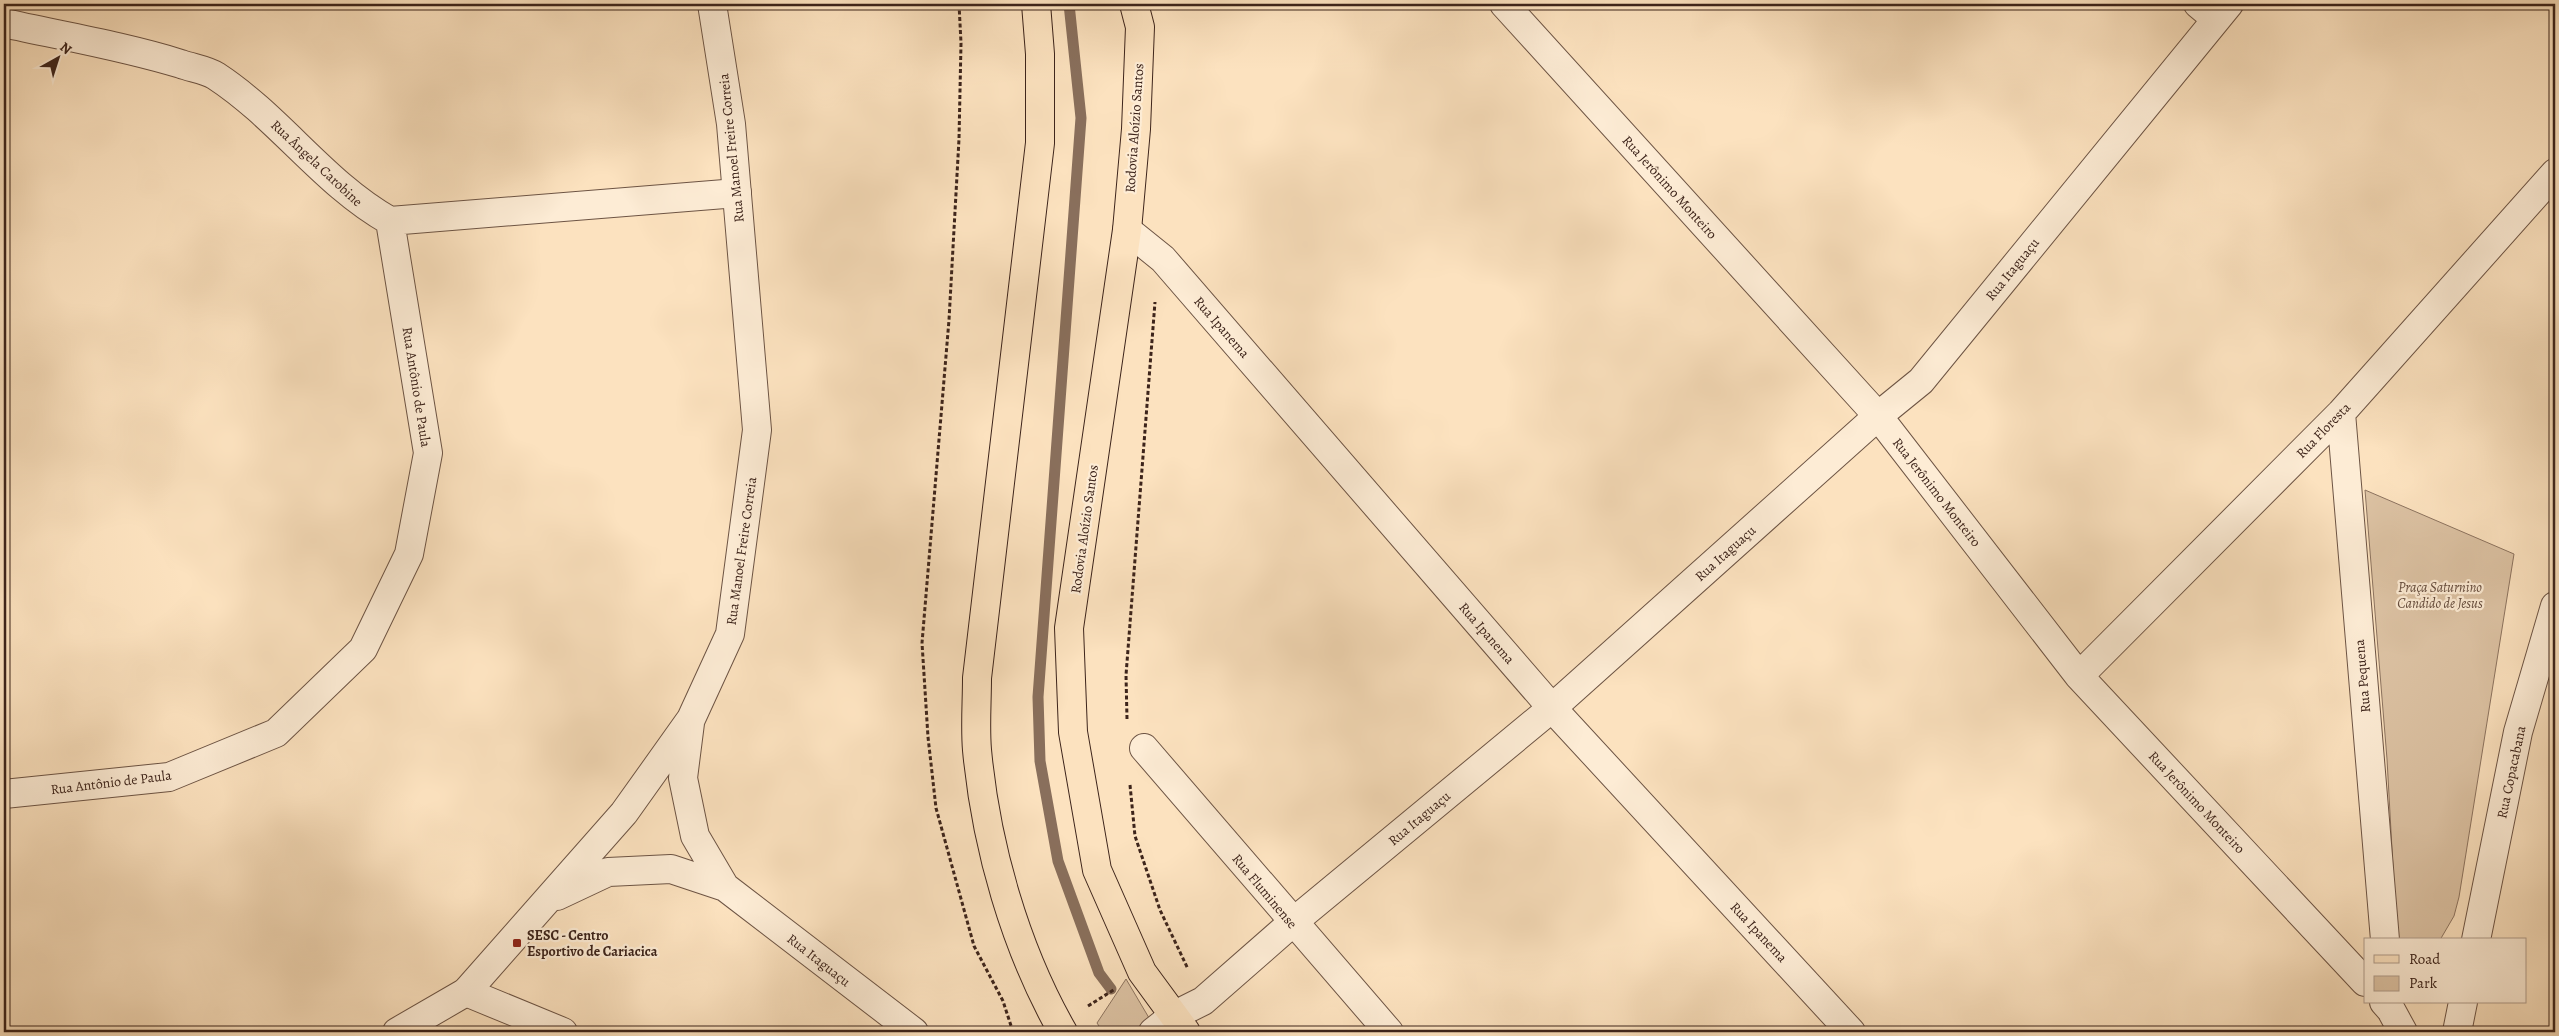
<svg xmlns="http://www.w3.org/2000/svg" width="2559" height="1036" viewBox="0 0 2559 1036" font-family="Alegreya,serif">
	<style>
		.green { fill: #dcc2a3; stroke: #8c735f }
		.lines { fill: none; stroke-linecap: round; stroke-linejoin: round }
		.stream { stroke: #896f5c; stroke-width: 11 }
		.minor-casing { stroke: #6d5444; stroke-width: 30 }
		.tertiary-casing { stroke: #6d5444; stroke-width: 30 }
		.primary-casing { stroke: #3d241b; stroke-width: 30 }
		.path { stroke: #3d241b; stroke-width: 3; stroke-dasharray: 4 2.5; stroke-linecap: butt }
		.minor { stroke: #fdecd5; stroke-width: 28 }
		.tertiary { stroke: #fdecd5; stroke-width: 28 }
		.primary { stroke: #fce2bf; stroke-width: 28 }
		.poi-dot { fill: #8f2418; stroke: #fdecd5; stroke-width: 2 }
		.labels { text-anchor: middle; stroke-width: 4.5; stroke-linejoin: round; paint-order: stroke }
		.street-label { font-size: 14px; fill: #3d241b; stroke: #fdecd5 }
		.park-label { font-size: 14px; font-style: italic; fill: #654c3d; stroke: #fdecd5 }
		.poi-label { font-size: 14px; font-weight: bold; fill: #3d241b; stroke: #fdecd5; text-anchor: start }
	</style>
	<rect width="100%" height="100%" fill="#fce2bf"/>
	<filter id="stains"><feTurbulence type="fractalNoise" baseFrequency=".004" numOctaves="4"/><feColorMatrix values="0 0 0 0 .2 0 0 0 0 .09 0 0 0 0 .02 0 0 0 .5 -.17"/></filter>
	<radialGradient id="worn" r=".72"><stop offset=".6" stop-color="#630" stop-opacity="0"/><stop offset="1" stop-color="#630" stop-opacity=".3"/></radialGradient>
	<path class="green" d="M 2365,490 L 2514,554 L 2459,897 L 2454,916 L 2440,940 L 2397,940 L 2387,759 Z
		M 1126,979 L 1155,1028 L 1150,1032 L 1103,1032 L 1097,1023 Z"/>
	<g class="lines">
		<path class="stream" d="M 1069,4 L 1081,118 L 1038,697 L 1040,761 L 1058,861 L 1099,973 L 1111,989"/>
		<defs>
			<path id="minor" d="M 2198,4 L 2216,19
				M 2229,4 L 1921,381 L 1878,416 L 2079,676 L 2365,982
				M 4,23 C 62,36 123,46 181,64 C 192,68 207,70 216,76 C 280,118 324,184 390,221 L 737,193
				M 1127,230 L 1163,259 L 1552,708 L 1851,1032
				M 2341,413 L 2385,940
				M 2079,676 L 2341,413 L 2555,173
				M 1144,748 L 1389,1032
				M 4,794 L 169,777 L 276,733 L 363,649 L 409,554 L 428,453 L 390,221
				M 2476,940 L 2518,732 L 2555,606
				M 466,992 L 563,1032
				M 2384,1002 L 2391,1010 L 2403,1032
				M 2457,1032 L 2463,1002"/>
			<path id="tertiary" d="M 690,723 L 683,778 L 695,836 L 725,887
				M 557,896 L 608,872 L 671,869 L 725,887 L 914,1032
				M 397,1032 L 466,992 L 624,813 L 691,719 L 730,634 L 757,430 L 731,124 L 712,4
				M 1153,1032 L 1173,1016 L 1203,1001 L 1292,923 L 1552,708 L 1878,416 L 1504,4"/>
			<path id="primary" d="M 1036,4 L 1040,54 L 1040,143 L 977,678 C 977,702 975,726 977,750 C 986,846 1015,948 1063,1032
				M 1134,4 L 1140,27 L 1136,129 L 1127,230 L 1069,628 L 1073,732 L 1097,870 L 1142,972 L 1186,1032"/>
		</defs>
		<use href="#minor" class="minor-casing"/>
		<use href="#tertiary" class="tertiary-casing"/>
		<use href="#primary" class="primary-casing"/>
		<path class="path" d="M 959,4 L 961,43 L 959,139 L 949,320 L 922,643 L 928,737 L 936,808 L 974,946 L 1003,1001 L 1013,1032
			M 1127,719 L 1126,675 L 1155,302
			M 1130,785 L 1135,836 L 1160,910 L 1188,969
			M 1088,1006 L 1115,989"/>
		<use href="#minor" class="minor"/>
		<use href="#tertiary" class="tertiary"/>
		<use href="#primary" class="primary"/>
	</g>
	<rect class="poi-dot" x="512" y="938" width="10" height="10" rx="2.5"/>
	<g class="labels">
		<g class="street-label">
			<text transform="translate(1134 128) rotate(-86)" y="5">Rodovia Aloízio Santos</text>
			<text transform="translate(731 148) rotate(-96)" y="5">Rua Manoel Freire Correia</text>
			<text transform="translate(317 163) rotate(43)" y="5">Rua Ângela Carobine</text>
			<text transform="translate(1670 187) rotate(48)" y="5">Rua Jerônimo Monteiro</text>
			<text transform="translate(2012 269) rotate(-51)" y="5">Rua Itaguaçu</text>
			<text transform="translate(1222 327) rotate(49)" y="5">Rua Ipanema</text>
			<text transform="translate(417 387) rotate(81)" y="5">Rua Antônio de Paula</text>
			<text transform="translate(2323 430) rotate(-46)" y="5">Rua Floresta</text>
			<text transform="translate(1937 492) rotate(52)" y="5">Rua Jerônimo Monteiro</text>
			<text transform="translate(1084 529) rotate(-82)" y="5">Rodovia Aloízio Santos</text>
			<text transform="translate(741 551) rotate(-82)" y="5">Rua Manoel Freire Correia</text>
			<text transform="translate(1725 553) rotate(-42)" y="5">Rua Itaguaçu</text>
			<text transform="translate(1487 633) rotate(49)" y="5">Rua Ipanema</text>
			<text transform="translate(2362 676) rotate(-95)" y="5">Rua Pequena</text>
			<text transform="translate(2511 772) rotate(-78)" y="5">Rua Copacabana</text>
			<text transform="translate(111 782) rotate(-7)" y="5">Rua Antônio de Paula</text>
			<text transform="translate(2197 802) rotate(47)" y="5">Rua Jerônimo Monteiro</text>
			<text transform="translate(1419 818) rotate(-40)" y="5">Rua Itaguaçu</text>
			<text transform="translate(1265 891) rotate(50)" y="5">Rua Fluminense</text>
			<text transform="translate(1759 932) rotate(47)" y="5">Rua Ipanema</text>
			<text transform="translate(819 960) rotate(38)" y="5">Rua Itaguaçu</text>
		</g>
		<g class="park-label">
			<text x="2440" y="592">Praça Saturnino<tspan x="2440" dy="16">Candido de Jesus</tspan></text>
		</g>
		<g class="poi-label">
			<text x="527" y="940">SESC - Centro<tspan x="527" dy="16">Esportivo de Cariacica</tspan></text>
		</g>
	</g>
	<rect width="2559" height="1036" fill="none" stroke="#fce2bf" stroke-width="20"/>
	<rect x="5" y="5" width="2549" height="1026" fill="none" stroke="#3d241b" stroke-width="2.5"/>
	<rect x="10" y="10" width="2539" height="1016" fill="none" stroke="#3d241b"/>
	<rect x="2364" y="938" width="162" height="65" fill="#fdecd5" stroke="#b09c8b"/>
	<rect x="2374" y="955" width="25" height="8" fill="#fce2bf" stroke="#b09c8b"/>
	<text x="2409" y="964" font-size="15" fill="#3d241b">Road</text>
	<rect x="2374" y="976" width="25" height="15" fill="#dcc2a3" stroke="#b09c8b"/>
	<text x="2409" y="988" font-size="15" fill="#3d241b">Park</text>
	<g transform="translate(58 58) rotate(39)" stroke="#fdecd5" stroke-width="4" paint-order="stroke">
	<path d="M0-4L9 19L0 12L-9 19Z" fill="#3d241b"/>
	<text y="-8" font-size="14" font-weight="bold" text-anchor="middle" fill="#3d241b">N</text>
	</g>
	<rect width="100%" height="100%" filter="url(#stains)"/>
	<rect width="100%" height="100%" fill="url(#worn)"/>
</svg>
